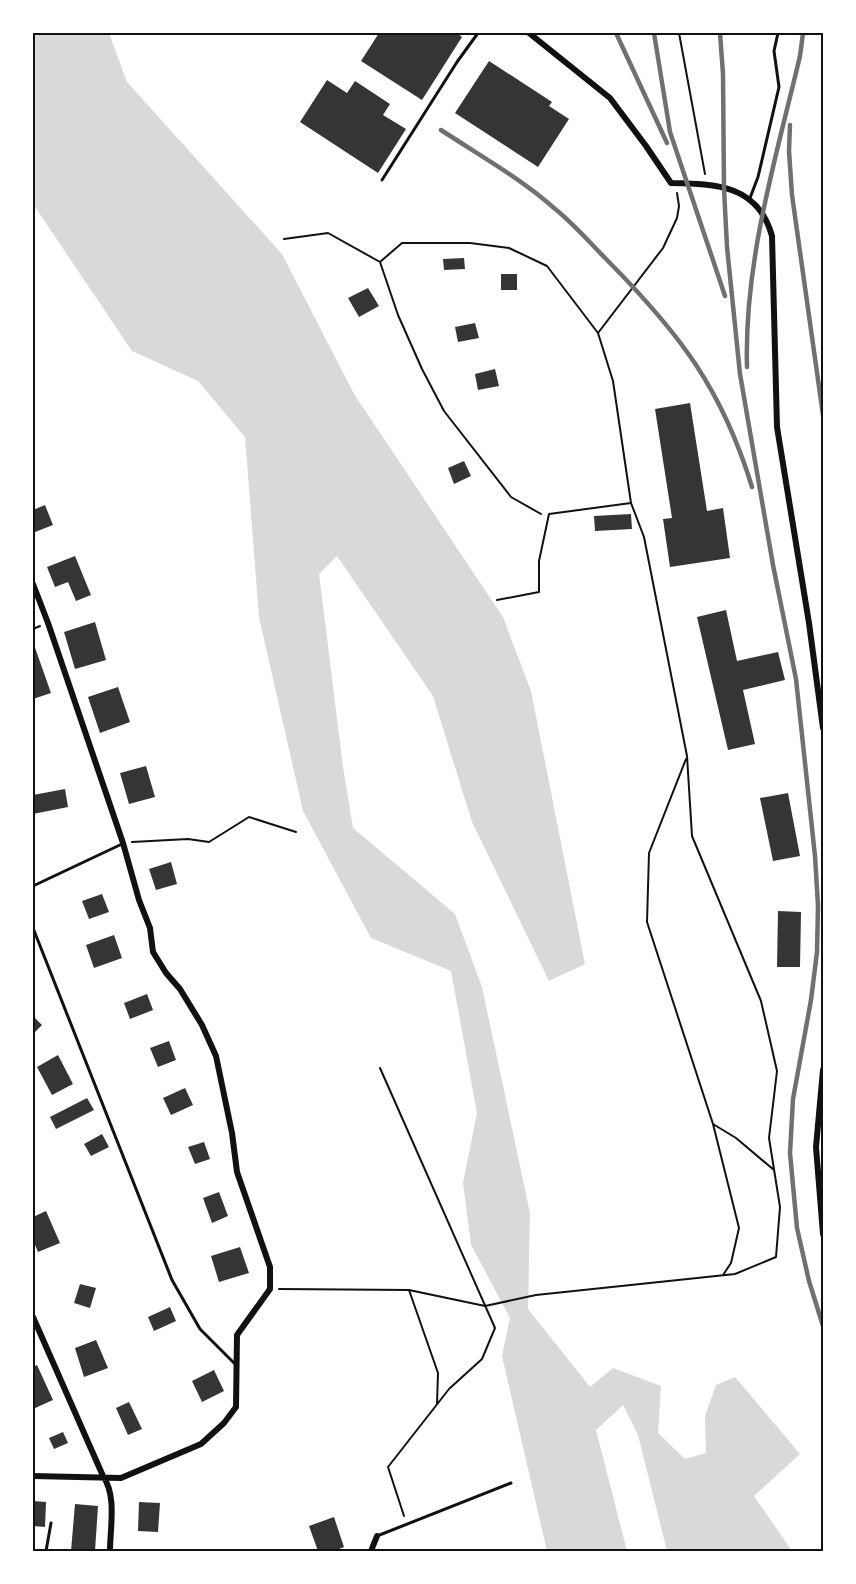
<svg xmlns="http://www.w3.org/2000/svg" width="856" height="1584" viewBox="0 0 856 1584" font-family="Overpass,sans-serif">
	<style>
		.water { fill: #d9d9d9 }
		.building { fill: #353535 }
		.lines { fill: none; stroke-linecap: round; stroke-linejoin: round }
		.path { stroke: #111; stroke-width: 2 }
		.service { stroke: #111; stroke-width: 3 }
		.minor { stroke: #111; stroke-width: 6 }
		.rail { stroke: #707070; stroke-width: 4.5 }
		.neatline { fill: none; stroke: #111; stroke-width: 2 }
	</style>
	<rect width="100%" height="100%" fill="#fff"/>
	<path class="water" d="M 33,33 L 109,33 L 127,82 L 282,254 L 354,394 L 503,617 L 531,691 L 585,964 L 549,981 L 472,822 L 433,696 L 337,556 L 319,574 L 343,767 L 353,828 L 455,914 L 482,987 L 530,1213 L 528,1309 L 590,1387 L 613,1368 L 661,1386 L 658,1433 L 685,1459 L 706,1453 L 705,1416 L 716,1385 L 735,1377 L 800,1454 L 754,1496 L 792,1551 L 667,1551 L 638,1435 L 623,1405 L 596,1430 L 627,1551 L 547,1551 L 502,1356 L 510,1318 L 471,1245 L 463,1183 L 477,1113 L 451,971 L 371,938 L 303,811 L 259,617 L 245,437 L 198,381 L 132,351 L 33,204 Z"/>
	<path class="building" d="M 379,33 L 457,33 L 462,37 L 422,100 L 361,61 Z
		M 489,61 L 552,102 L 549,106 L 569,119 L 538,167 L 455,113 Z
		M 327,80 L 347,93 L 355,81 L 390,104 L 383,115 L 406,129 L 378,173 L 300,122 Z
		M 464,258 L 465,269 L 444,270 L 443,259 Z
		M 501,274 L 517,274 L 517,290 L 501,290 Z
		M 368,288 L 379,306 L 359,317 L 348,298 Z
		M 475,323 L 479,338 L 458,342 L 455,327 Z
		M 495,369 L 499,386 L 478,390 L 475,374 Z
		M 690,403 L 707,511 L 723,508 L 730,558 L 670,567 L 663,519 L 672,518 L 655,409 Z
		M 464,461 L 471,476 L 454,484 L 448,468 Z
		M 45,505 L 53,525 L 35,532 L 33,510 Z
		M 631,514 L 632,529 L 595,531 L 594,516 Z
		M 75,556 L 91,595 L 76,601 L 68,582 L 55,587 L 47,567 Z
		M 726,610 L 737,661 L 778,652 L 785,680 L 743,690 L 755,744 L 728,750 L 697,617 Z
		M 95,622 L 106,660 L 75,669 L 64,632 Z
		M 33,642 L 51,693 L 33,699 Z
		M 118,687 L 130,722 L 100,733 L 88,697 Z
		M 146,766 L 155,797 L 129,804 L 120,773 Z
		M 65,789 L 68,807 L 33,814 L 33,795 Z
		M 788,793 L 800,856 L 773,861 L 760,798 Z
		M 171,862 L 177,884 L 156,890 L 149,869 Z
		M 102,894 L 109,912 L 89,919 L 82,901 Z
		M 778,911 L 801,912 L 800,967 L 777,967 Z
		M 114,935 L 122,958 L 94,968 L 86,945 Z
		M 147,994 L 153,1010 L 130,1019 L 124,1003 Z
		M 33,1016 L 42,1025 L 33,1034 Z
		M 169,1041 L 176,1060 L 158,1067 L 150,1048 Z
		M 58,1055 L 73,1084 L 52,1095 L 37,1067 Z
		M 185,1088 L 193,1105 L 171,1115 L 163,1098 Z
		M 87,1098 L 94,1110 L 56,1129 L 50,1117 Z
		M 102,1134 L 109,1147 L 91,1156 L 84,1144 Z
		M 204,1142 L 210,1159 L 195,1164 L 188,1147 Z
		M 219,1192 L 228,1216 L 212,1223 L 203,1198 Z
		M 46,1211 L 60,1243 L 38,1252 L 33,1240 L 33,1217 Z
		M 240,1247 L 249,1273 L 219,1282 L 211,1256 Z
		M 80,1284 L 96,1288 L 90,1308 L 74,1303 Z
		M 170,1307 L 176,1321 L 154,1331 L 148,1317 Z
		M 96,1340 L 108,1368 L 84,1377 L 75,1348 Z
		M 37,1365 L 53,1400 L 33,1409 L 33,1367 Z
		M 214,1370 L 224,1391 L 202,1402 L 192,1381 Z
		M 129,1402 L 142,1429 L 128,1435 L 116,1408 Z
		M 63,1432 L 68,1443 L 54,1449 L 49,1438 Z
		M 33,1501 L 46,1502 L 45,1527 L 33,1526 Z
		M 139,1502 L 160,1503 L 158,1532 L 138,1531 Z
		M 75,1504 L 98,1506 L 95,1551 L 71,1551 Z
		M 334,1517 L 344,1547 L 334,1551 L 318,1551 L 309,1526 Z"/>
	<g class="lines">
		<path class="path" d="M 679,33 L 705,174
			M 284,239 L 328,233 L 380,262 L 402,243 L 470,243 L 509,248 L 547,266 L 598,333
			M 380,262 L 398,315 L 422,369 L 444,411 L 511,497 L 541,514
			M 497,600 L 539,592 L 539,561 L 549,514 L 631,503 L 613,381 L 598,333 L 663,248 L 677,218 L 679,206 L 677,193
			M 33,629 L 40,626
			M 686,759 L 649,853 L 647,922 L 713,1124 L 736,1138 L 774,1170
			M 132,842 L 188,839 L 209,842 L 249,817 L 296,832
			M 380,1068 L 495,1328 L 482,1359 L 449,1389 L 388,1467 L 404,1516
			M 713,1124 L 739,1228 L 731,1263 L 723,1275
			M 279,1289 L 409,1290 L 485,1306 L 536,1295 L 735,1274 L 776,1257 L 780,1207 L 769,1138 L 777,1071 L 761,1001 L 692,836 L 687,756 L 644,537 L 631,503
			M 409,1290 L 438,1373 L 437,1404"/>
		<path class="service" d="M 382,180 L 457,62 L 478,33
			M 750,198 L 758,177 L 779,87 L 774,51 L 778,33
			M 33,886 L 122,844
			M 33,928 L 172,1280 L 200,1329 L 235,1364
			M 377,1536 L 511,1483
			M 46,1551 L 51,1523"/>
		<path class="minor" d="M 529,33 L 610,98 L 646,146 L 671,183 C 717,184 758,185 772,236 L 777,427 L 809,623 L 823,728
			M 33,584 L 48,623 L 123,843 L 139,900 L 150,928 L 153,952 L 166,973 L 180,989 L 202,1025 L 216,1056 L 232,1133 L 237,1172 L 270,1267 L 270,1289 L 237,1335 L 236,1407 L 224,1423 L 201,1444 L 121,1478 L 33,1476
			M 823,1070 L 816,1147 L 823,1234
			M 33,1317 L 103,1476 C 117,1496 110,1528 110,1551
			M 371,1551 L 377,1536"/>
		<path class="rail" d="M 616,33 L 667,143
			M 654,33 L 670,132 L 725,296
			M 720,33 L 723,74 L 724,189 L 727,247 L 740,374 L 773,565 L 796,679 L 815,856 L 818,906 L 817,952 L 811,1000 L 793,1099 L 790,1153 L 797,1228 L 809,1281 L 823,1326
			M 790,125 L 789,151 L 792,195 L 823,415
			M 441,130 C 479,155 520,178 554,208 C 574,224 591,244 609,262 C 680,334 722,389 752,487
			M 747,367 C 744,261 776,158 800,56 L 803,33"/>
	</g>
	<rect width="856" height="1584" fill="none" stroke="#ffffff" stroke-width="69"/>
	<rect x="34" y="34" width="788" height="1516" class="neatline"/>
</svg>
